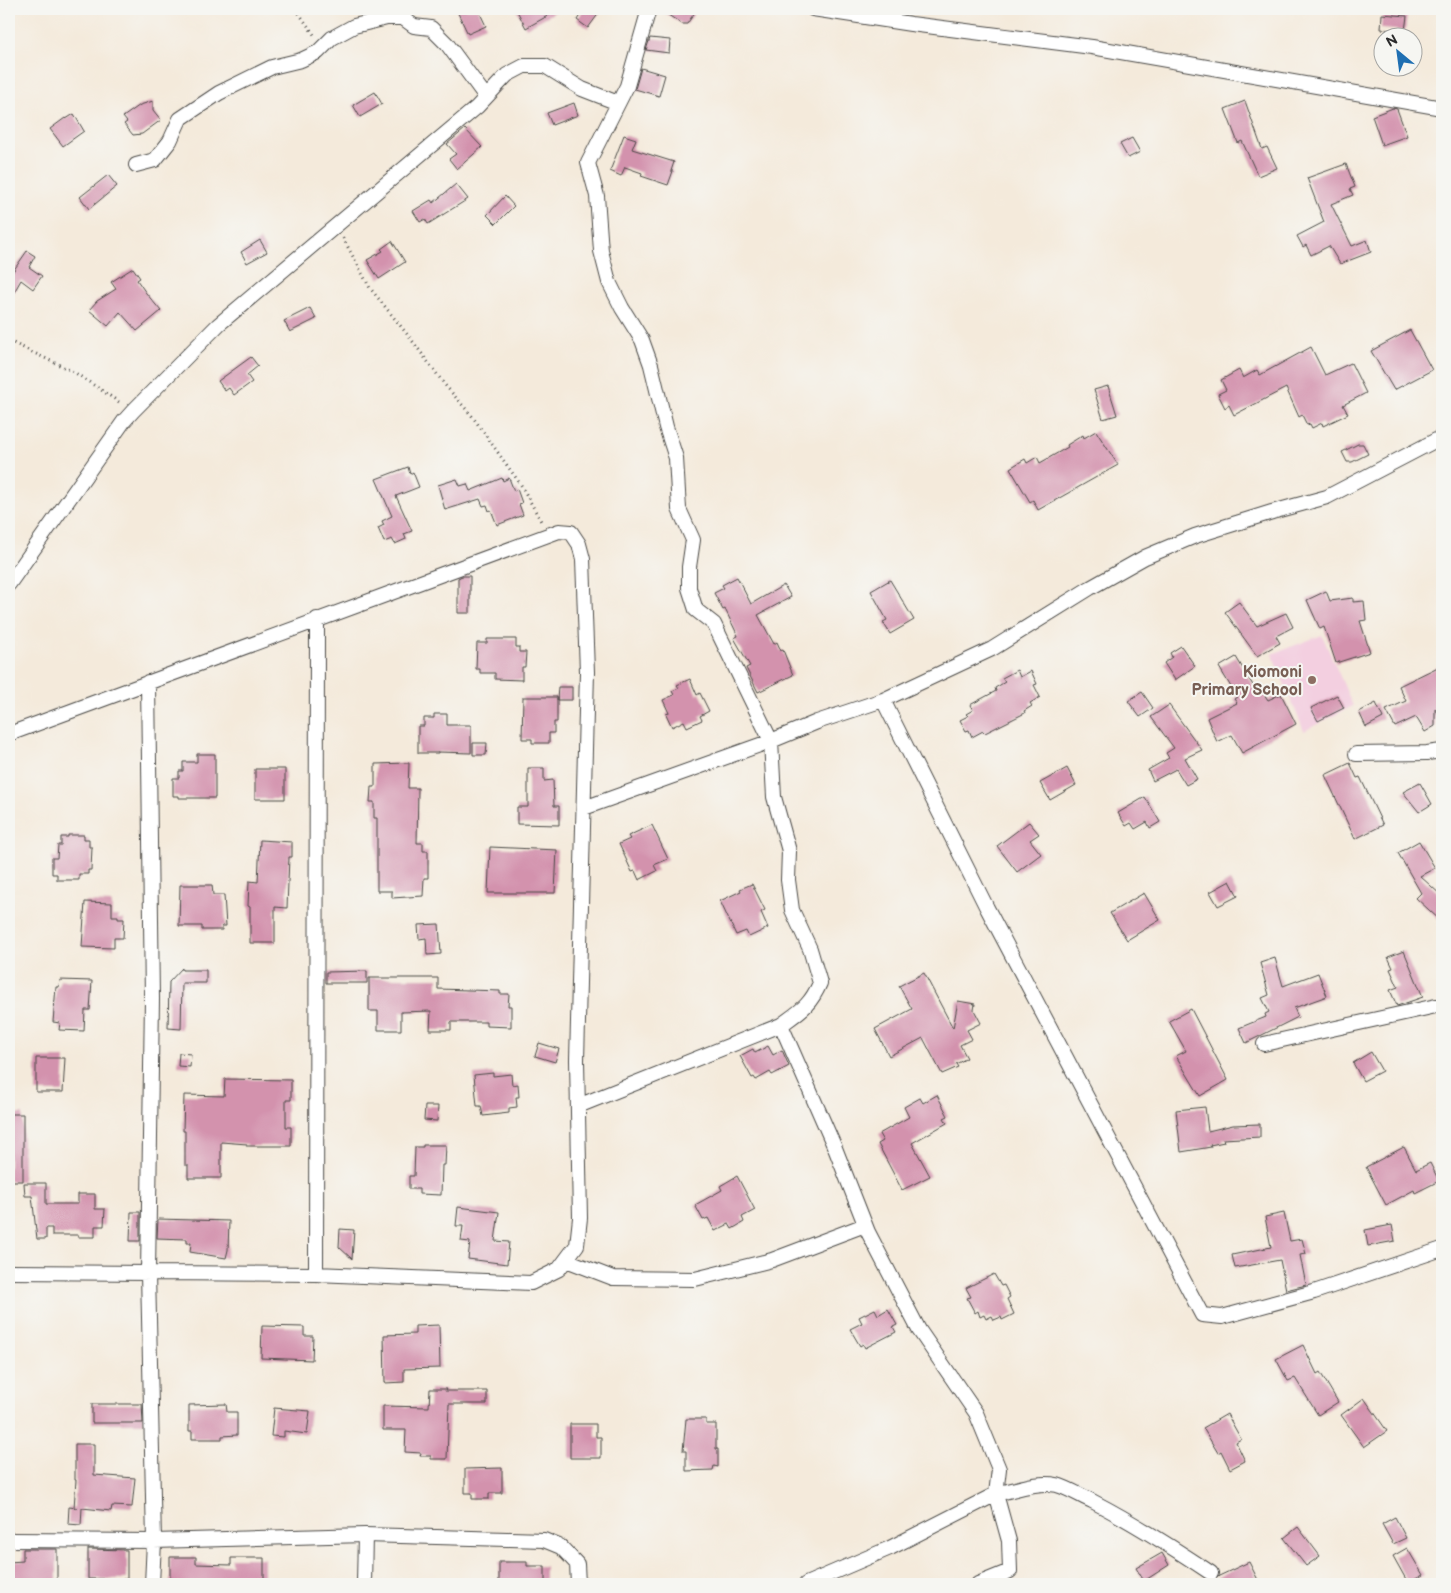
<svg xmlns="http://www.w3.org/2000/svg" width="1451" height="1593" viewBox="0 0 1451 1593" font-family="'Balsamiq Sans',sans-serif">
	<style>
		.built { fill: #f3cfe0 }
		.building { fill: #d392ad }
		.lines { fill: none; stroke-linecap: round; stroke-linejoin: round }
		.street-casing { stroke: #494845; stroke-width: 16 }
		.path { stroke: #494845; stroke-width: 3; stroke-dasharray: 1 4; stroke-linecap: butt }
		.street { stroke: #fff; stroke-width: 14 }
		.education-dot { fill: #8d6e63; stroke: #f6f6f2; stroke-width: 2 }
		.labels { text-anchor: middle; stroke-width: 4; stroke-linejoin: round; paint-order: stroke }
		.education-label { font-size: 16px; font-weight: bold; fill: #785e54; stroke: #f6f6f2; text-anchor: end }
	</style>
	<rect width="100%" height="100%" fill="#f6f6f2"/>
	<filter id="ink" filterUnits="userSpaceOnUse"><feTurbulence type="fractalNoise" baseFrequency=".02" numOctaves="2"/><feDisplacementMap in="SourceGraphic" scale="10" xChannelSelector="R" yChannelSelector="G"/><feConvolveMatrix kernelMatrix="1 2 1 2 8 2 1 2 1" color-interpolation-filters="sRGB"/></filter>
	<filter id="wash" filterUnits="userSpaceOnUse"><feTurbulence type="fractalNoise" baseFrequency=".0096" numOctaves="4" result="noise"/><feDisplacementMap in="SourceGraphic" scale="20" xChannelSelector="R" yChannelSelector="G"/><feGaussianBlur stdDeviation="1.12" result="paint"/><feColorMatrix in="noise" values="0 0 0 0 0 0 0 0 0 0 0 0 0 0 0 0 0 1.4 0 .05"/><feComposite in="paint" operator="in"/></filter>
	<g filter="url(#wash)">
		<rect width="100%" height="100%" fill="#f4eadb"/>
		<path class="built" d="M 1322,635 L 1353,706 L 1304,731 L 1272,654 Z"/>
		<g id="blocks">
			<path class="building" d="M 456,9 L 478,9 L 486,26 L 468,34 Z
				M 516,9 L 560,9 L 526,28 Z
				M 584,9 L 602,9 L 588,28 L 577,20 Z
				M 659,9 L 697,9 L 687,24 L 682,24 Z
				M 1382,14 L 1407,16 L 1405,31 L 1381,29 Z
				M 650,38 L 670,40 L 669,53 L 646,50 Z
				M 641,68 L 665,75 L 659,96 L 635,89 Z
				M 375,92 L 382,104 L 360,117 L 353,105 Z
				M 153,101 L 153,110 L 161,120 L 142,134 L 133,135 L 124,124 L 127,122 L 123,117 L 140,105 Z
				M 1245,101 L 1262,149 L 1267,147 L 1277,168 L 1258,176 L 1242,141 L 1238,143 L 1225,109 Z
				M 574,103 L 578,115 L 552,125 L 547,113 Z
				M 1393,108 L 1397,109 L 1407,136 L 1382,145 L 1372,116 Z
				M 74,114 L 84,131 L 63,146 L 50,129 L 65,118 L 66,119 Z
				M 465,129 L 482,147 L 457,169 L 449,159 L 456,154 L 447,144 Z
				M 624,135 L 636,139 L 632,149 L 674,162 L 671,171 L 673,171 L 668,185 L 641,176 L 642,173 L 625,167 L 621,176 L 610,171 Z
				M 1132,138 L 1140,152 L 1128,158 L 1120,144 Z
				M 1346,164 L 1355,187 L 1350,189 L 1353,195 L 1331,204 L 1352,246 L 1367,240 L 1371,252 L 1340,264 L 1329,246 L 1311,255 L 1306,245 L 1303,247 L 1297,236 L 1324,222 L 1307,178 Z
				M 108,175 L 117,186 L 89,209 L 80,197 Z
				M 456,184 L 468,199 L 428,224 L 425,219 L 420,222 L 413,211 L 431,200 L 433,203 Z
				M 505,196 L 514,206 L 496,224 L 487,215 Z
				M 260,240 L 267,252 L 247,263 L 241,252 Z
				M 392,241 L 405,262 L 379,279 L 367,260 L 383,251 L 381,249 Z
				M 27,251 L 35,256 L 29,267 L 42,276 L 33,289 L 21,280 L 9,301 L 9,277 Z
				M 133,268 L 140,278 L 137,280 L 146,293 L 161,311 L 137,331 L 120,312 L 108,326 L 89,310 L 97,301 L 116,289 L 111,282 Z
				M 310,308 L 316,319 L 290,332 L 284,321 Z
				M 1410,330 L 1432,370 L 1394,390 L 1371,351 Z
				M 1311,347 L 1325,375 L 1351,363 L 1366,393 L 1343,405 L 1348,414 L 1323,426 L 1322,423 L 1312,428 L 1310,424 L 1307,425 L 1302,415 L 1299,417 L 1286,388 L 1234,415 L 1229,405 L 1225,408 L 1218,394 L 1226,390 L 1221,380 L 1239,370 L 1243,378 L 1257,370 L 1260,375 Z
				M 251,357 L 258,366 L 247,375 L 252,382 L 234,395 L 229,388 L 225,391 L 218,381 Z
				M 1108,386 L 1117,415 L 1103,419 L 1094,390 Z
				M 1096,431 L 1118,465 L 1038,510 L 1033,500 L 1030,502 L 1010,468 L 1025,459 L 1027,463 L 1037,457 L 1040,463 L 1068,447 L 1067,445 L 1083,435 L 1084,438 Z
				M 1358,444 L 1363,444 L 1368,454 L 1352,462 L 1347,462 L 1342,452 Z
				M 408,467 L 410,474 L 413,472 L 419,487 L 396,496 L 412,531 L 404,534 L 406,539 L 395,544 L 392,539 L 384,542 L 378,528 L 384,525 L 382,521 L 392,516 L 376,479 Z
				M 502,478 L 503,481 L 509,478 L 514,491 L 517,489 L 522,503 L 519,504 L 523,515 L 497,525 L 491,510 L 489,511 L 487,505 L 483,506 L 480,499 L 445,510 L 438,485 L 457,479 L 460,486 L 467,484 L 470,491 Z
				M 462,576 L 470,576 L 470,613 L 458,613 L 458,578 Z
				M 737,577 L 751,604 L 784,585 L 791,597 L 758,615 L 774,644 L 777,642 L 781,651 L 783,650 L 793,675 L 758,692 L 746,668 L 750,666 L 734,638 L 738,636 L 725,609 L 723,610 L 714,593 L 724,588 L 722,585 Z
				M 890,580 L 914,620 L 890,634 L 883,622 L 887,620 L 871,591 Z
				M 1326,591 L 1330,601 L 1353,598 L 1353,602 L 1364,601 L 1366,620 L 1360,621 L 1370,652 L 1336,663 L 1324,627 L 1320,629 L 1307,600 Z
				M 1239,602 L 1257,626 L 1286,613 L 1293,627 L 1276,636 L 1280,643 L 1257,656 L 1225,612 Z
				M 487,639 L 516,639 L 516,647 L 519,647 L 519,652 L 526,652 L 525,667 L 522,667 L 522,680 L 495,679 L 495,673 L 480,673 L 480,669 L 476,669 L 477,643 L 487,643 Z
				M 1181,646 L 1195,666 L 1175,680 L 1164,663 L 1172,657 L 1170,653 Z
				M 1236,657 L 1254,687 L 1258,685 L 1268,700 L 1281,694 L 1296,724 L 1242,753 L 1232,735 L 1217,742 L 1207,718 L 1237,703 L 1234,699 L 1237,697 L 1219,667 Z
				M 1442,665 L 1442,720 L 1435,708 L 1435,726 L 1425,732 L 1416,717 L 1395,727 L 1386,710 L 1406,701 L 1399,686 Z
				M 1017,670 L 1020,677 L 1031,671 L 1037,684 L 1034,685 L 1040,697 L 1030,703 L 1032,706 L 1024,711 L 1025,713 L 985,733 L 983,731 L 972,737 L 969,730 L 966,731 L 960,720 L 968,716 L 966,714 L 973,710 L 970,705 L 996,691 L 995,688 L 1005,682 L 1002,678 Z
				M 690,679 L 697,695 L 700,693 L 709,711 L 700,716 L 702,720 L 687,727 L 684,721 L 672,727 L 666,714 L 669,713 L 663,700 L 674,695 L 672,691 L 679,688 L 677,685 Z
				M 558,687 L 572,687 L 572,700 L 557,700 Z
				M 1142,692 L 1153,708 L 1140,717 L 1128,701 Z
				M 1337,695 L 1344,708 L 1318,721 L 1311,708 Z
				M 523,697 L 557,697 L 557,722 L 554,722 L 554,733 L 549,733 L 549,743 L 532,743 L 532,739 L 522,739 Z
				M 1376,703 L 1383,718 L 1366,727 L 1359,712 Z
				M 1169,705 L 1202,750 L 1185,758 L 1197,779 L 1186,785 L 1176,769 L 1153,781 L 1148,770 L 1169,758 L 1166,753 L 1174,748 L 1151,717 Z
				M 434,714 L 447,714 L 447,725 L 471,725 L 471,753 L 438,752 L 438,753 L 418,753 L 418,726 L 424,726 L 424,718 L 434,718 Z
				M 473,743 L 487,743 L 486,755 L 473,755 Z
				M 197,754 L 215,754 L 215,798 L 179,798 L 179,796 L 173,796 L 173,778 L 179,778 L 179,771 L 183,771 L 183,762 L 197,762 Z
				M 409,763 L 408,788 L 418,788 L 417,843 L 423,843 L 423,851 L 428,851 L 428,878 L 424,878 L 423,896 L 392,898 L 392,891 L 377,891 L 377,818 L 374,818 L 374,802 L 370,802 L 371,787 L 375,787 L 375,764 Z
				M 1350,763 L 1357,778 L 1360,777 L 1383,825 L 1355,839 L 1325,775 Z
				M 528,768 L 544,768 L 544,781 L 553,780 L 554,806 L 559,806 L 559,825 L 517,824 L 517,807 L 528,807 Z
				M 1067,768 L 1076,785 L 1050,800 L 1040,783 Z
				M 255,769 L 285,769 L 285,799 L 255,799 Z
				M 1420,783 L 1432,804 L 1419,812 L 1403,792 Z
				M 1145,797 L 1160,822 L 1150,828 L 1147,822 L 1135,829 L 1131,823 L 1126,826 L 1118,813 Z
				M 1029,822 L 1039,834 L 1030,840 L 1041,854 L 1017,872 L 997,846 Z
				M 652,825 L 668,859 L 654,865 L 657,871 L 639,880 L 635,871 L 632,872 L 619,844 L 630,839 L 628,836 Z
				M 68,835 L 84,835 L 84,839 L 89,839 L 89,847 L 92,847 L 91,870 L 88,870 L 88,874 L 79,874 L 79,880 L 57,880 L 57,874 L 52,874 L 52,858 L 57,858 L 58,845 L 61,845 L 61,837 L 68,837 Z
				M 260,840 L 292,842 L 292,857 L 289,857 L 287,908 L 275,907 L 275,943 L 250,943 L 250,907 L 248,906 L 249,881 L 258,882 Z
				M 1419,841 L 1435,868 L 1420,876 L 1442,896 L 1442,922 L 1416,898 L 1421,893 L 1398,853 Z
				M 490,847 L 557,850 L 555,893 L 488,893 Z
				M 1230,881 L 1238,896 L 1218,906 L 1210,892 Z
				M 752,884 L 765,910 L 761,912 L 768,928 L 749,937 L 746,931 L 736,935 L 720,901 L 741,891 L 740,889 Z
				M 180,885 L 212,885 L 213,895 L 224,895 L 226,926 L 222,926 L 222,930 L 202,930 L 202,926 L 179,926 Z
				M 1144,893 L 1160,920 L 1127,940 L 1110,913 Z
				M 85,902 L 112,903 L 112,916 L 118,916 L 118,919 L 124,919 L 123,938 L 114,938 L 114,948 L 82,947 Z
				M 439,924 L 441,954 L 427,955 L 426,938 L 419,939 L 418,925 Z
				M 1404,951 L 1423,997 L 1397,1006 L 1390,990 L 1398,987 L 1390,969 L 1393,968 L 1388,957 Z
				M 1275,958 L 1283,986 L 1318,973 L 1327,996 L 1294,1008 L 1298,1017 L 1246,1043 L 1239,1028 L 1266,1017 L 1265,1014 L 1269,1012 L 1262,998 L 1269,995 L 1260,963 Z
				M 182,968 L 182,970 L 206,970 L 206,983 L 182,983 L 181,1029 L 168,1028 L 169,982 Z
				M 367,971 L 367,983 L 326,983 L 326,972 Z
				M 924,973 L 953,1028 L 958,1001 L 975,1004 L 974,1010 L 981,1023 L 967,1030 L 972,1039 L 960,1045 L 967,1058 L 956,1064 L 958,1067 L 942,1074 L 923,1038 L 889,1056 L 875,1029 L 912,1009 L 899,986 Z
				M 369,978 L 438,978 L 438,989 L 500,991 L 500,994 L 509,994 L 508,1006 L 511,1006 L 511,1027 L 486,1026 L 486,1022 L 451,1022 L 451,1030 L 430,1030 L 431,1011 L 401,1012 L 401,1030 L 378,1030 L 378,1011 L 369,1011 Z
				M 60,980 L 92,981 L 90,1010 L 85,1010 L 84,1031 L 59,1030 L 60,1023 L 53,1022 L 56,987 L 59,987 Z
				M 1191,1009 L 1228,1080 L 1200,1096 L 1176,1056 L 1186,1051 L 1169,1021 Z
				M 539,1043 L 559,1049 L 555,1062 L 535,1056 Z
				M 768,1046 L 773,1055 L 782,1050 L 789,1066 L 772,1075 L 770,1072 L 756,1080 L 754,1077 L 752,1078 L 740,1056 L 753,1049 L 755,1053 Z
				M 1371,1052 L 1382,1071 L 1363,1081 L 1353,1063 Z
				M 179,1053 L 191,1054 L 190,1067 L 178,1066 Z
				M 36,1058 L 65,1058 L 63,1092 L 36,1092 Z
				M 493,1073 L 493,1076 L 511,1074 L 512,1085 L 518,1084 L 519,1097 L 516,1097 L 517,1107 L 509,1108 L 509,1113 L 483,1116 L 481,1106 L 477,1106 L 474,1075 Z
				M 225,1079 L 291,1080 L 291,1100 L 286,1100 L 286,1127 L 291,1127 L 291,1146 L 247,1146 L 247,1144 L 221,1142 L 221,1178 L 188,1178 L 188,1165 L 185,1165 L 185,1131 L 183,1131 L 184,1095 L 224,1096 Z
				M 937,1095 L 948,1116 L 944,1118 L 947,1123 L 912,1143 L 930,1176 L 902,1190 L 878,1144 L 883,1141 L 879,1134 L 909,1117 L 904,1107 L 920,1098 L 923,1103 Z
				M 425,1106 L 438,1106 L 437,1121 L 424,1120 Z
				M 1205,1107 L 1208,1131 L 1233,1125 L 1260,1124 L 1260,1137 L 1223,1139 L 1224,1142 L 1210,1145 L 1211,1147 L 1181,1152 L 1176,1110 Z
				M 9,1114 L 23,1114 L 23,1181 L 9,1181 Z
				M 423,1145 L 446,1145 L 445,1165 L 442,1165 L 441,1195 L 419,1194 L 419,1189 L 409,1189 L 409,1176 L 414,1176 L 415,1147 L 423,1147 Z
				M 1404,1147 L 1416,1170 L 1430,1163 L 1439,1181 L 1415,1193 L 1414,1190 L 1386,1205 L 1366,1167 Z
				M 737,1176 L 755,1210 L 742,1217 L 744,1222 L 732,1229 L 729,1224 L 715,1231 L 708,1218 L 703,1220 L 695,1205 L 722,1190 L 720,1186 Z
				M 24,1183 L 46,1183 L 46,1204 L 78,1204 L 78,1194 L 95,1194 L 95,1209 L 105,1209 L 104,1226 L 95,1226 L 95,1237 L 78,1237 L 78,1235 L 52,1235 L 52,1228 L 46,1228 L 46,1239 L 37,1239 L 32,1196 L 25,1196 Z
				M 458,1207 L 499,1212 L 495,1241 L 509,1242 L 507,1264 L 468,1259 L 470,1242 L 461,1241 L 463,1226 L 456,1226 Z
				M 131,1212 L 140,1212 L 140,1241 L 130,1241 Z
				M 1284,1213 L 1290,1241 L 1302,1239 L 1306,1254 L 1300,1255 L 1306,1285 L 1286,1290 L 1280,1260 L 1235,1268 L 1232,1255 L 1271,1247 L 1265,1217 Z
				M 158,1219 L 229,1221 L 228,1250 L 226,1258 L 190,1252 L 191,1243 L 187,1243 L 187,1239 L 157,1238 Z
				M 1392,1225 L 1395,1241 L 1368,1246 L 1365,1230 Z
				M 340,1229 L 354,1230 L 352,1259 L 339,1247 Z
				M 994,1274 L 1001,1286 L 1004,1285 L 1010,1297 L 1007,1299 L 1014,1314 L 1002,1320 L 1001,1317 L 994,1320 L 992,1316 L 986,1319 L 984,1315 L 980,1317 L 978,1311 L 975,1313 L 967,1298 L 971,1297 L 966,1288 Z
				M 875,1309 L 878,1315 L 888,1309 L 897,1325 L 893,1327 L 896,1332 L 865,1348 L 863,1344 L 860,1346 L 850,1329 L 862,1323 L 859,1317 Z
				M 439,1325 L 440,1368 L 404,1369 L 404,1382 L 385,1383 L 384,1335 L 415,1334 L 415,1326 Z
				M 262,1326 L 304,1327 L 304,1336 L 313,1336 L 312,1360 L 261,1358 Z
				M 1303,1345 L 1317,1374 L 1320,1372 L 1338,1402 L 1318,1415 L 1295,1378 L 1288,1381 L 1276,1359 Z
				M 430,1389 L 446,1389 L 445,1391 L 487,1391 L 487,1404 L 449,1404 L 447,1459 L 431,1459 L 431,1456 L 420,1456 L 421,1453 L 405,1452 L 406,1430 L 383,1430 L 383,1406 L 429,1407 Z
				M 1364,1398 L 1387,1431 L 1364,1447 L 1341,1415 Z
				M 92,1404 L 142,1404 L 143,1423 L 92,1423 Z
				M 226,1404 L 227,1412 L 237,1412 L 237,1435 L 222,1436 L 222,1439 L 192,1439 L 192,1431 L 189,1431 L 189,1405 Z
				M 274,1408 L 310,1411 L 307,1434 L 284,1431 L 284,1437 L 271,1436 Z
				M 1227,1414 L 1241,1439 L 1236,1442 L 1245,1461 L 1230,1469 L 1221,1451 L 1218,1453 L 1203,1428 Z
				M 686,1419 L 706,1419 L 706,1424 L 716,1424 L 716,1449 L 718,1449 L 718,1467 L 714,1466 L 713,1470 L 686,1471 L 686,1451 L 683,1451 Z
				M 570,1424 L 596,1424 L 596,1437 L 601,1437 L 601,1458 L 570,1458 Z
				M 75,1444 L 94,1444 L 94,1475 L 135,1478 L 132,1507 L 112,1506 L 111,1511 L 82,1508 L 81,1525 L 68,1524 L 69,1507 L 77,1508 L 74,1508 L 76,1480 L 75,1480 Z
				M 502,1468 L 502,1493 L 489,1493 L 489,1499 L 472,1499 L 472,1493 L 465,1493 L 465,1469 Z
				M 1395,1517 L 1406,1538 L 1393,1544 L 1382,1524 Z
				M 1298,1527 L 1320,1556 L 1306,1566 L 1284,1538 Z
				M 1407,1548 L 1423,1575 L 1408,1583 L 1393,1556 Z
				M 23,1549 L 57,1549 L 57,1584 L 9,1584 L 9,1562 L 23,1561 Z
				M 88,1549 L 127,1550 L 127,1579 L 88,1579 Z
				M 1162,1553 L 1169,1565 L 1144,1581 L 1136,1568 Z
				M 170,1557 L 196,1557 L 196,1564 L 231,1565 L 231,1558 L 264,1558 L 264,1584 L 170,1584 Z
				M 499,1562 L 527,1562 L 527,1566 L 545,1566 L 545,1584 L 499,1584 Z
				M 1249,1562 L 1258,1580 L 1248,1584 L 1200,1584 L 1208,1581 L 1214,1581 L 1219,1576 Z"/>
		</g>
	</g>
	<g filter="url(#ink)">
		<use href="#blocks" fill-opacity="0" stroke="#494845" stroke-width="1"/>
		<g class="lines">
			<defs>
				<path id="street" d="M 813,9 L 911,24 L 1092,47 L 1442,108
					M 136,165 L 155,160 L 170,141 L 180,119 L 219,93 L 272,67 L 301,60 L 318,52 L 332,38 L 354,26 L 387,18 L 403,18 L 414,26 L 431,28 L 447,44 L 486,97
					M 9,584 L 124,421 L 133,411 L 218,325 L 477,107 L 507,75 L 524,66 L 545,66 L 582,89 L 618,103
					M 148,682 L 152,999 L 148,1273 L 154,1541 L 152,1584
					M 883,700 L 987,908 L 1202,1315 L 1222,1317 L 1314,1292 L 1442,1249
					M 9,734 L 559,531 L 571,532 L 579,544 L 583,559 L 587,672 L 577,1060 L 580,1218 L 577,1245 L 559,1269 L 531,1283 L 316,1274 L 9,1272
					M 1356,754 L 1427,753 L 1442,751
					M 584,808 L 771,741 L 817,722 L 883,700 L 992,649 L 1090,588 L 1145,557 L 1195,536 L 1272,512 L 1327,497 L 1442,437
					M 781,1025 L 835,1148 L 868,1232 L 919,1330 L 976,1413 L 999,1469 L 996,1494 L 890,1548 L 806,1584
					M 1264,1044 L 1436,1006 L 1442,1006
					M 578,1106 L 781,1025 C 800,1011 810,1006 820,983 L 810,949 L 792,910 L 788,880 L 789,851 L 774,797 L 771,741 L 714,624 L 696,610 L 689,588 L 689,567 L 693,540 L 679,509 L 676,458 L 666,427 L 651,365 L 642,340 L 622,308 L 609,282 L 601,251 L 597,196 L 588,163 L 627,86 L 649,9
					M 566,1260 L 613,1278 L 695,1279 L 772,1260 L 865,1225
					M 316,1274 L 317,619
					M 9,1540 L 154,1541 L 365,1535 L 544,1540 L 561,1547 L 577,1564 L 578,1584
					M 364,1584 L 365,1535
					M 978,1584 L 1010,1571 L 1009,1541 L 996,1494 C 1015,1490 1037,1481 1057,1485 C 1068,1488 1081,1496 1092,1501 C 1133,1522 1172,1547 1211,1573"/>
			</defs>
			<use href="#street" class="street-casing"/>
			<path class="path" d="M 296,9 L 315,36
				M 343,238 L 370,288 L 411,339 L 445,385 L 472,416 L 521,485 L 542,523
				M 9,341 L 74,372 L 122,404"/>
			<use href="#street" class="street"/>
		</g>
	</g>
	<circle class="education-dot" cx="1312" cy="680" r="5"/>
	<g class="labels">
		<g class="education-label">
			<text x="1302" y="677">Kiomoni<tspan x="1302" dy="18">Primary School</tspan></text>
		</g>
	</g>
	<rect width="1451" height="1593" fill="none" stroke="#f6f6f2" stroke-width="30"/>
	<g transform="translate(1398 52) rotate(331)"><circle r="24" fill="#f6f6f2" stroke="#a5a5a2"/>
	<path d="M0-4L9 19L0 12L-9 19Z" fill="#1f6fb2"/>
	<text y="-8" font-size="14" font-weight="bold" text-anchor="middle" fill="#2b2b2b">N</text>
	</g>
</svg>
